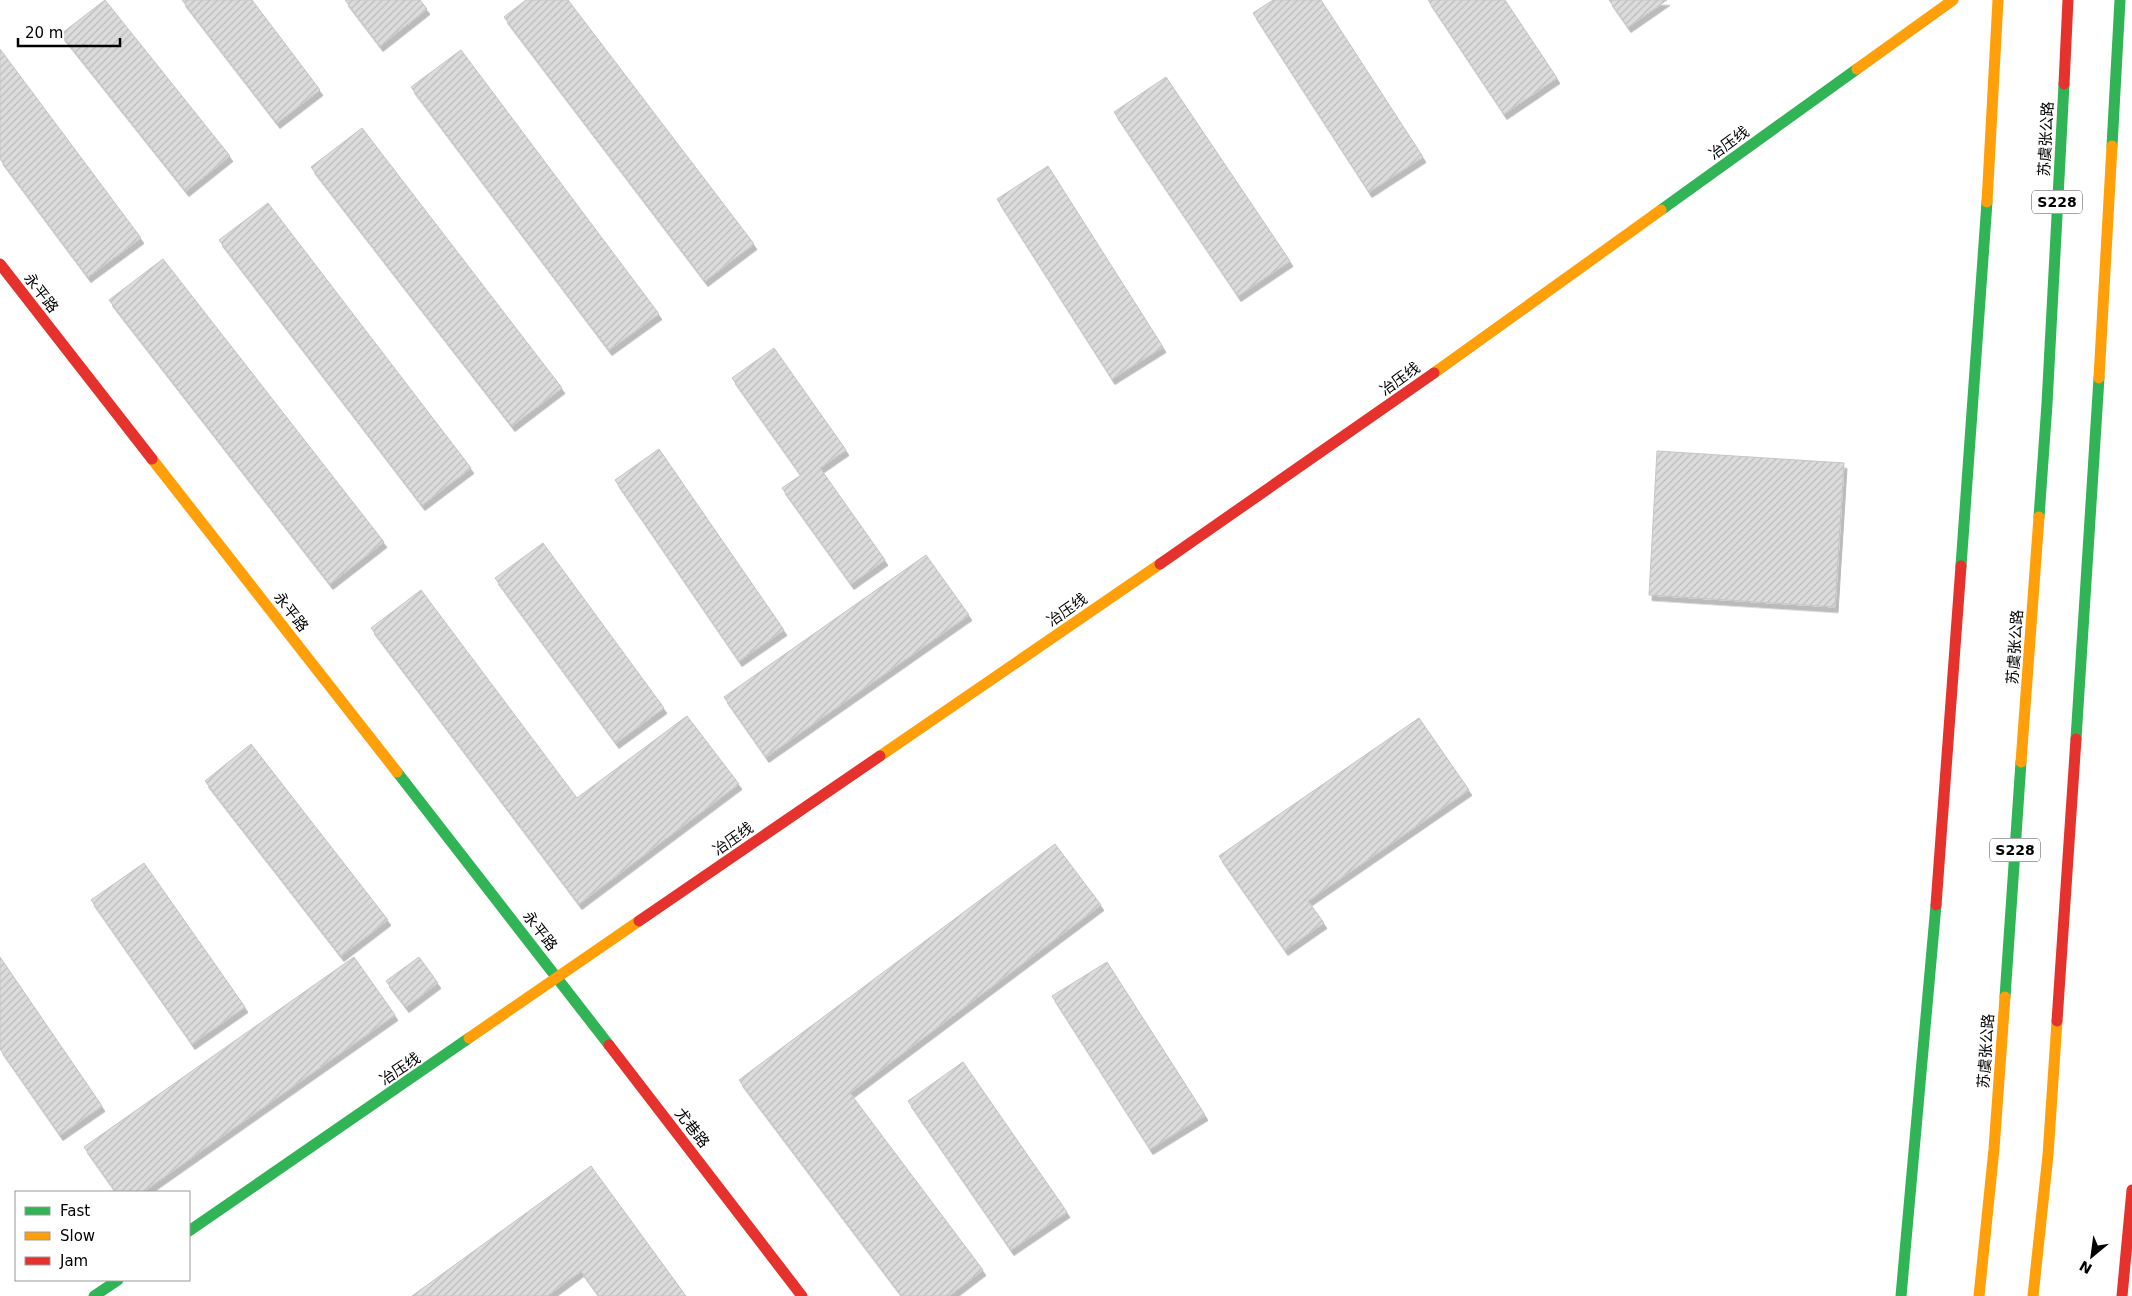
<svg xmlns="http://www.w3.org/2000/svg" width="2132" height="1296" viewBox="0 0 2132 1296" font-family="'DejaVu Sans','Noto Sans SC',sans-serif">
	<style>
		.building { fill: url(#building-hatch); stroke: #c5c5c5; filter: url(#shadow) }
		.lines { fill: none; stroke-linecap: round; stroke-linejoin: round }
		.fast { stroke: #30b455; stroke-width: 11 }
		.slow { stroke: #ff9f0a; stroke-width: 11 }
		.jam { stroke: #e5322d; stroke-width: 11 }
		.labels { text-anchor: middle; stroke-width: 4; stroke-linejoin: round; paint-order: stroke }
		.shield { fill: #fff; stroke: #4c4c4c; stroke-width: 1 }
		.shield-label { font-size: 14px; font-weight: bold; fill: #000 }
		.street-label { font-size: 15px; fill: #000; stroke: #fff }
	</style>
	<defs>
		<pattern id="building-hatch" width="6" height="6" patternUnits="userSpaceOnUse" patternTransform="scale(1.25)"><rect width="6" height="6" fill="#dcdcdc"/><path d="M-1 1l2-2M0 6l6-6M5 7l2-2" fill="none" stroke="#bbb"/></pattern>
		<filter id="shadow"><feDropShadow dx="3" dy="5.5" stdDeviation="0" flood-color="#0004"/></filter>
	</defs>
	<rect width="100%" height="100%" fill="#fff"/>
	<path class="building" d="M 105,0 L 230,156 L 186,191 L 61,34 Z
		M 182,0 L 252,0 L 320,90 L 277,123 Z
		M 345,0 L 420,0 L 427,9 L 380,46 Z
		M 526,0 L 568,0 L 754,244 L 705,281 L 504,17 Z
		M 1273,0 L 1321,0 L 1423,157 L 1369,192 L 1253,13 Z
		M 1428,0 L 1505,0 L 1557,78 L 1504,114 Z
		M 1609,0 L 1667,0 L 1628,27 Z
		M 0,49 L 141,238 L 88,277 L 0,159 Z
		M 461,50 L 659,314 L 609,350 L 411,87 Z
		M 1166,77 L 1290,261 L 1238,296 L 1114,112 Z
		M 362,128 L 562,388 L 512,426 L 311,167 Z
		M 1048,166 L 1163,347 L 1112,379 L 997,199 Z
		M 268,203 L 471,468 L 422,505 L 219,240 Z
		M 163,259 L 384,542 L 330,584 L 109,300 Z
		M 774,348 L 846,450 L 820,468 L 885,560 L 851,584 L 782,488 L 801,475 L 732,378 Z
		M 659,449 L 784,630 L 739,661 L 615,480 Z
		M 1657,451 L 1844,463 L 1835,607 L 1649,595 Z
		M 543,543 L 664,708 L 616,743 L 495,578 Z
		M 926,555 L 969,615 L 766,757 L 724,697 Z
		M 421,590 L 577,798 L 687,716 L 739,784 L 579,904 L 371,628 Z
		M 1419,718 L 1469,790 L 1308,901 L 1324,923 L 1285,950 L 1219,856 Z
		M 251,744 L 388,920 L 341,956 L 205,781 Z
		M 1055,844 L 1101,905 L 850,1093 L 983,1270 L 949,1296 L 902,1296 L 739,1080 Z
		M 144,863 L 245,1007 L 192,1044 L 91,900 Z
		M 0,957 L 102,1106 L 60,1135 L 0,1049 Z
		M 354,957 L 395,1015 L 143,1192 L 116,1192 L 84,1147 Z
		M 419,957 L 438,983 L 406,1007 L 386,981 Z
		M 1107,962 L 1205,1115 L 1150,1149 L 1052,996 Z
		M 963,1062 L 1067,1212 L 1011,1250 L 908,1101 Z
		M 591,1166 L 686,1296 L 599,1296 L 581,1271 L 547,1296 L 412,1296 Z"/>
	<g class="lines">
		<path class="fast" d="M 2112,146 L 2120,0
			M 1661,210 L 1857,69
			M 2039,517 L 2047,404 L 2064,84
			M 1961,566 L 1987,202
			M 2076,739 L 2099,378
			M 397,772 L 609,1045
			M 2005,997 L 2021,762
			M 189,1231 L 469,1038
			M 94,1296 L 118,1280
			M 1901,1296 L 1936,905"/>
		<path class="slow" d="M 1857,69 L 1953,0
			M 1987,202 L 1998,0
			M 1434,373 L 1661,210
			M 2099,378 L 2112,146
			M 152,459 L 397,772
			M 880,756 L 1160,564
			M 2021,762 L 2039,517
			M 469,1038 L 639,921
			M 1979,1296 L 1994,1149 L 2005,997
			M 2033,1296 L 2048,1155 L 2057,1021"/>
		<path class="jam" d="M 2064,84 L 2068,0
			M 0,264 L 152,459
			M 1160,564 L 1434,373
			M 1936,905 L 1961,566
			M 639,921 L 880,756
			M 2057,1021 L 2076,739
			M 609,1045 L 802,1296
			M 2122,1296 L 2132,1190"/>
	</g>
	<g class="labels">
		<g class="shield">
			<rect x="2032" y="190.5" width="50" height="23" rx="4"/>
			<rect x="1990" y="838.5" width="50" height="23" rx="4"/>
		</g>
		<g class="shield-label">
			<text x="2057" y="207">S228</text>
			<text x="2015" y="855">S228</text>
		</g>
		<g class="street-label">
			<text transform="translate(2046 139) rotate(-87)" y="5">苏虞张公路</text>
			<text transform="translate(1729 143) rotate(-36)" y="5">冶压线</text>
			<text transform="translate(41 293) rotate(52)" y="5">永平路</text>
			<text transform="translate(1400 379) rotate(-36)" y="5">冶压线</text>
			<text transform="translate(1067 610) rotate(-35)" y="5">冶压线</text>
			<text transform="translate(291 612) rotate(52)" y="5">永平路</text>
			<text transform="translate(2015 647) rotate(-86)" y="5">苏虞张公路</text>
			<text transform="translate(733 839) rotate(-35)" y="5">冶压线</text>
			<text transform="translate(540 931) rotate(52)" y="5">永平路</text>
			<text transform="translate(1986 1051) rotate(-86)" y="5">苏虞张公路</text>
			<text transform="translate(400 1069) rotate(-34)" y="5">冶压线</text>
			<text transform="translate(692 1128) rotate(52)" y="5">尤巷路</text>
		</g>
	</g>
	<rect x="15" y="1191" width="175" height="90" fill="#ffffff" stroke="#999999"/>
	<rect x="25" y="1207" width="25" height="8" fill="#30b455" stroke="#999999"/>
	<text x="60" y="1216" font-size="15" fill="#000000">Fast</text>
	<rect x="25" y="1232" width="25" height="8" fill="#ff9f0a" stroke="#999999"/>
	<text x="60" y="1241" font-size="15" fill="#000000">Slow</text>
	<rect x="25" y="1257" width="25" height="8" fill="#e5322d" stroke="#999999"/>
	<text x="60" y="1266" font-size="15" fill="#000000">Jam</text>
	<g transform="translate(2092 1256) rotate(209)" stroke="#ffffff" stroke-width="4" paint-order="stroke">
	<path d="M0-4L9 19L0 12L-9 19Z" fill="#000000"/>
	<text y="-8" font-size="14" font-weight="bold" text-anchor="middle" fill="#000000">N</text>
	</g>
	<path d="M18 38v8h102v-8" fill="none" stroke="#000000" stroke-width="2.5"/>
	<text x="25" y="38" font-size="15" fill="#000000" stroke="#ffffff" stroke-width="4" paint-order="stroke">20 m</text>
</svg>
